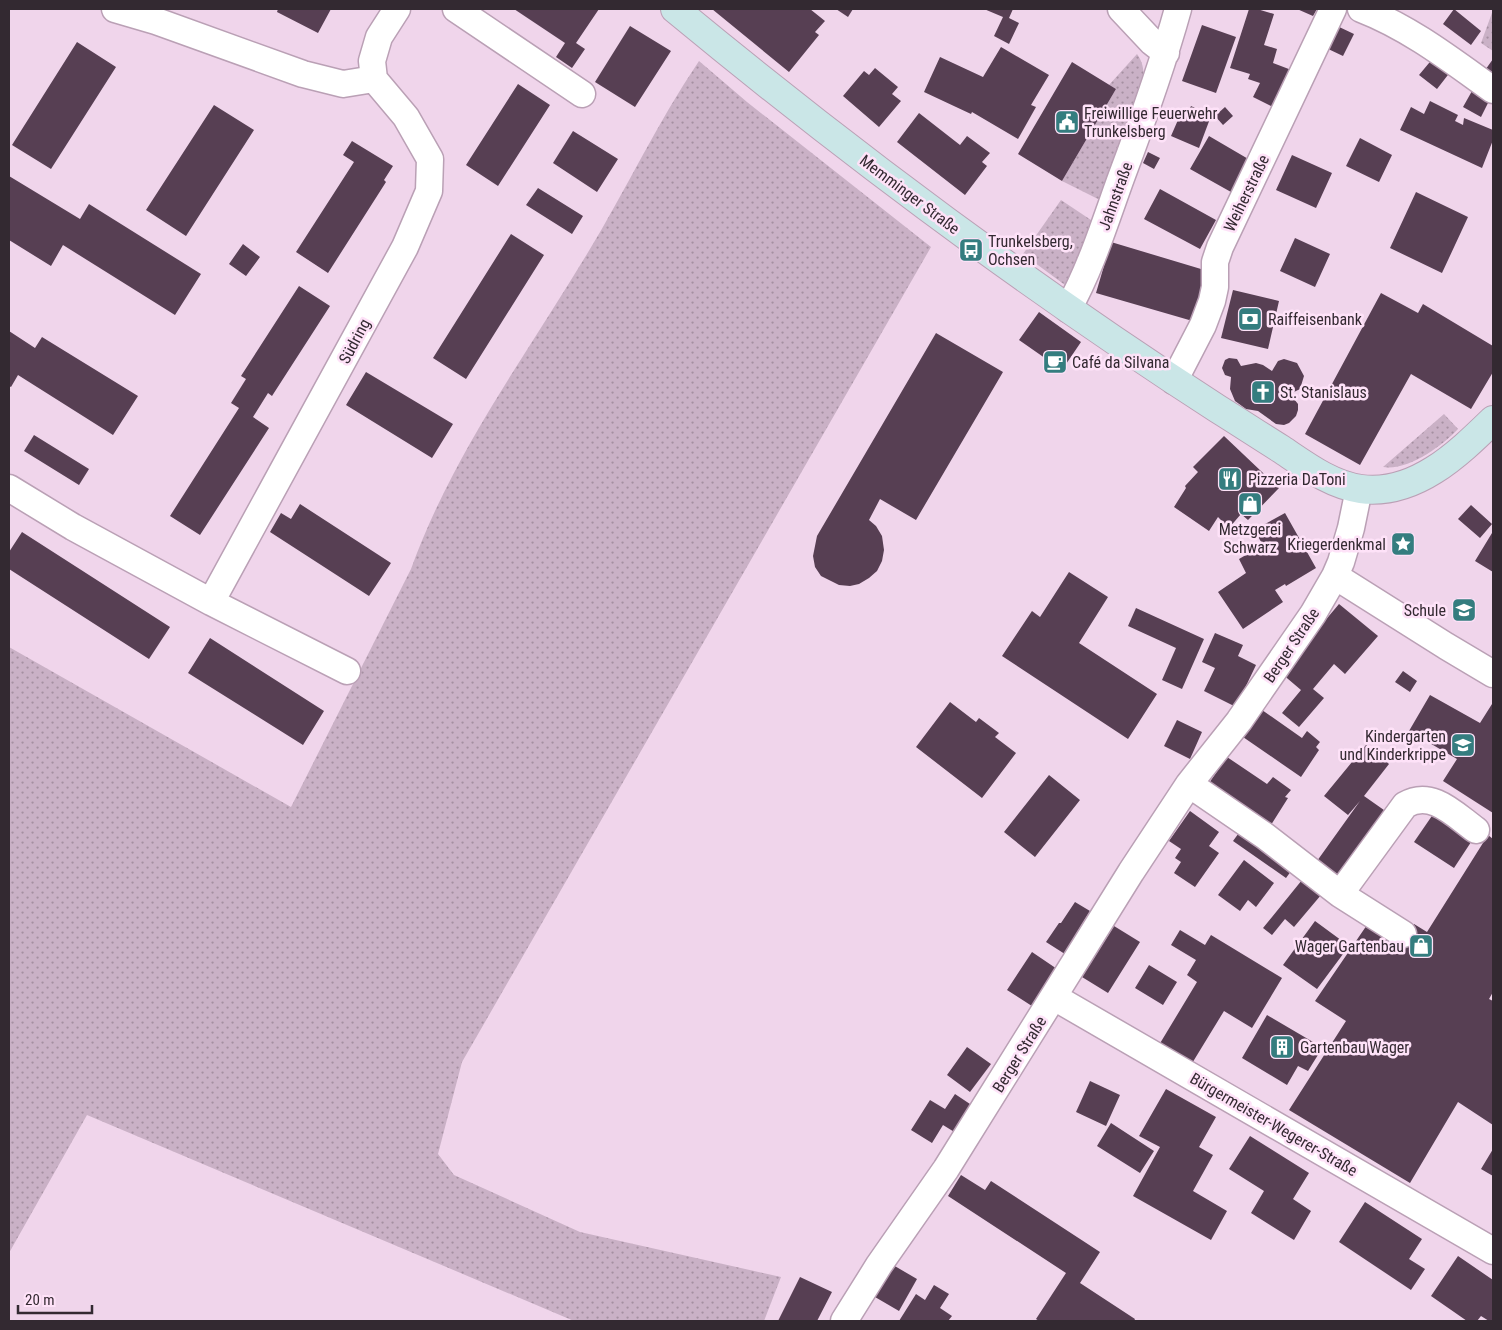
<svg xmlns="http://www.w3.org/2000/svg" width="1502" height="1330" viewBox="0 0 1502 1330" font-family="'Roboto Condensed',sans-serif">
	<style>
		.grass { fill: url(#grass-dots) }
		.building { fill: #573f53 }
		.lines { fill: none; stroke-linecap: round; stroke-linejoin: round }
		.street-casing { stroke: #baa0b5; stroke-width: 29 }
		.secondary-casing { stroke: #baa0b5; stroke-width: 30 }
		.street { stroke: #fff; stroke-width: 26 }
		.secondary { stroke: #cae6e7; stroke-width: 28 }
		.labels { text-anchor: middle; stroke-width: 5; stroke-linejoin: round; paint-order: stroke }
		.poi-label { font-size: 16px; fill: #332931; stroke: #fee2f8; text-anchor: start }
		.street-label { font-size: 16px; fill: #332931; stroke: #fee2f8 }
	</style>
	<defs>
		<pattern id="grass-dots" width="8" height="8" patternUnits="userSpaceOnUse" patternTransform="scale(1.25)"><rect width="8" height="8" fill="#cab1c6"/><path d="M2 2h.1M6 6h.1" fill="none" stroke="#a590a1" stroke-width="1.8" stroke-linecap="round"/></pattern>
	</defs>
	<rect width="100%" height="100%" fill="#f0d5eb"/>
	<path class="grass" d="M 1493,10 L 1493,51 L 1481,43 Z
		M 1137,54 C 1145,65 1144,76 1143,89 L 1102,201 L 1062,181 L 1116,89 L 1109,85 Z
		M 699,61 L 747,102 L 931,247 L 462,1062 L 438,1154 L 454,1175 L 580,1232 L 781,1277 L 764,1321 L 574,1321 L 87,1115 L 9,1253 L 9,647 L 291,807 L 411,569 C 452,455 525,357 587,254 C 626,190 657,123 699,61 Z
		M 1061,200 L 1100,226 L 1073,291 L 1023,254 Z
		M 1444,414 L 1458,429 C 1442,446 1408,471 1383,467 Z"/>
	<path class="building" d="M 278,9 L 331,9 L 318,33 L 277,12 Z
		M 514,9 L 599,9 L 576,43 L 585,49 L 572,68 L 556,57 L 565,43 Z
		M 712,9 L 810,9 L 825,21 L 815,32 L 819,35 L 789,72 Z
		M 836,9 L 853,9 L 848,17 Z
		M 984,9 L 1013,9 L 1009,18 L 1019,23 L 1009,44 L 994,36 L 1003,17 Z
		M 1249,9 L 1257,9 L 1274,14 L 1264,45 L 1277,49 L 1273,63 L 1294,71 L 1275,108 L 1253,97 L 1260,83 L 1248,79 L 1250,74 L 1230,68 Z
		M 1297,9 L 1317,9 L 1313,16 Z
		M 1454,9 L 1481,31 L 1471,45 L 1443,24 Z
		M 1202,25 L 1236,37 L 1216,93 L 1182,81 Z
		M 1335,25 L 1354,34 L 1343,56 L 1324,47 Z
		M 630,26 L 671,51 L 635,107 L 595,82 Z
		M 77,42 L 116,67 L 51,169 L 12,145 Z
		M 1001,47 L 1049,75 L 1031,105 L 1036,107 L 1018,139 L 972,112 L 971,114 L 924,92 L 940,57 L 983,77 Z
		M 1434,57 L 1451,71 L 1437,89 L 1419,75 Z
		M 1493,59 L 1493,80 L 1483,73 Z
		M 1072,62 L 1116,89 L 1062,181 L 1018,154 Z
		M 875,68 L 898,87 L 892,94 L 901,101 L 879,127 L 843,96 L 864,71 L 869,75 Z
		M 518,84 L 550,105 L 498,186 L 466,165 Z
		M 1472,91 L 1489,101 L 1481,117 L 1463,107 Z
		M 1430,101 L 1458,115 L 1455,121 L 1463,125 L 1464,118 L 1493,130 L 1493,140 L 1482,168 L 1400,130 L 1411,107 L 1424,114 Z
		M 214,105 L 254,130 L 186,236 L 146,210 Z
		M 1191,106 L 1211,116 L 1199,148 L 1171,136 L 1181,113 L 1187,115 Z
		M 1225,107 L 1233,116 L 1223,125 L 1215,116 Z
		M 919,113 L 960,145 L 967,136 L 990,153 L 982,162 L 987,166 L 965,195 L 897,142 Z
		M 573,131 L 618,159 L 597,192 L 553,163 Z
		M 1209,136 L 1250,160 L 1231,192 L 1190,169 Z
		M 1360,138 L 1392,155 L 1379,182 L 1346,166 Z
		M 352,141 L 393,166 L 384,180 L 386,182 L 328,273 L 296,252 L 354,162 L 343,155 Z
		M 1148,152 L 1160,158 L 1154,169 L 1143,163 Z
		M 1292,155 L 1332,173 L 1316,208 L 1276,190 Z
		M 9,176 L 80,219 L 89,204 L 201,274 L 175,315 L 63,245 L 51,266 L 9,240 Z
		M 538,188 L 583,216 L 572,234 L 526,205 Z
		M 1160,189 L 1216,220 L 1200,249 L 1144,219 Z
		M 1416,192 L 1468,217 L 1442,273 L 1390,248 Z
		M 511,234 L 544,255 L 466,379 L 433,358 Z
		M 1295,238 L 1330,254 L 1315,287 L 1280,271 Z
		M 1111,242 L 1211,272 L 1196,322 L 1096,293 Z
		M 243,244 L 260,257 L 246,276 L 229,264 Z
		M 299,286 L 330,306 L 272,396 L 268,393 L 253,417 L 269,428 L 200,535 L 170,516 L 239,408 L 231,403 L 246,379 L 241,376 Z
		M 1233,290 L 1279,301 L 1268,349 L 1221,338 Z
		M 1381,293 L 1418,313 L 1423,304 L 1493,346 L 1493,372 L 1471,409 L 1411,374 L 1360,465 L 1305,434 Z
		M 1039,312 L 1081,342 L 1062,370 L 1019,340 Z
		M 9,331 L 35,348 L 42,337 L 138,396 L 113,435 L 18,375 L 11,387 L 9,386 Z
		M 936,333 L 1003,372 L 916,520 L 880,499 L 869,520 L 876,526 L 882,536 L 884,550 L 882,561 L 877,571 L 869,578 L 859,584 L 850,586 L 839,585 L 821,576 L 815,567 L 813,556 L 817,536 Z
		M 1229,358 L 1237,359 L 1241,366 L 1256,363 L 1263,365 L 1272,371 L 1278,361 L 1284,359 L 1297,363 L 1304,376 L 1300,389 L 1290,394 L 1298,404 L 1298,410 L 1296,416 L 1289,423 L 1284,425 L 1276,424 L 1258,411 L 1246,409 L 1235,401 L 1230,389 L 1231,377 L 1225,375 L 1222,368 L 1225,360 Z
		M 366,372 L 453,424 L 432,458 L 346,405 Z
		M 34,435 L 89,469 L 79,485 L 24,451 Z
		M 1224,436 L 1279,488 L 1248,520 L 1241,514 L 1229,528 L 1218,517 L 1209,531 L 1174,507 L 1186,488 L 1185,486 L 1198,472 L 1193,467 Z
		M 300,504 L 391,563 L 369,596 L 270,532 L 281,513 L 291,519 Z
		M 1471,505 L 1492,524 L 1480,538 L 1458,519 Z
		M 1285,513 L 1316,568 L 1286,586 L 1285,584 L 1275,590 L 1283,602 L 1243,629 L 1218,592 L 1246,573 L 1239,559 L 1263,545 L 1254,530 Z
		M 22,532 L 170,627 L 149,659 L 9,569 L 9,552 Z
		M 1492,533 L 1493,534 L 1493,572 L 1475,561 Z
		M 1069,572 L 1108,597 L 1079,643 L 1157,694 L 1128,739 L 1002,656 L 1032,611 L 1040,617 Z
		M 1339,604 L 1378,636 L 1345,674 L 1334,664 L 1313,689 L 1324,698 L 1299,727 L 1282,713 L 1301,690 L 1281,673 Z
		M 1136,608 L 1204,639 L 1182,689 L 1162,680 L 1176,648 L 1128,626 Z
		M 1215,633 L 1243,645 L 1238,656 L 1256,665 L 1236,707 L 1204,691 L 1215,668 L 1202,662 Z
		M 210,638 L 324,711 L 303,745 L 188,673 Z
		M 1403,671 L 1417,681 L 1410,692 L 1395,682 Z
		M 1430,695 L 1480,723 L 1492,704 L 1493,705 L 1493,813 L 1443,781 L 1457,759 L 1409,731 Z
		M 950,702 L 976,722 L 979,718 L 999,733 L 995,737 L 1016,753 L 982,798 L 916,747 Z
		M 1262,710 L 1302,738 L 1307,731 L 1320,742 L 1316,747 L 1319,750 L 1301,777 L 1243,737 Z
		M 1177,720 L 1202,732 L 1190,759 L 1164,746 Z
		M 1366,745 L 1389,764 L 1364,796 L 1391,815 L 1344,880 L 1317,861 L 1360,801 L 1348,815 L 1324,796 Z
		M 1227,757 L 1267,784 L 1273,777 L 1291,790 L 1285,797 L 1288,798 L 1269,828 L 1207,786 Z
		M 1049,775 L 1080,800 L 1035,857 L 1004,832 Z
		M 1436,810 L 1475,836 L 1454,868 L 1414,842 Z
		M 1190,811 L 1219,832 L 1209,846 L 1219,853 L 1195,887 L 1174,873 L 1181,862 L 1175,858 L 1181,849 L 1169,841 Z
		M 1241,830 L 1294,867 L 1286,878 L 1233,841 Z
		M 1488,835 L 1493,839 L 1493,992 L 1489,999 L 1493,1001 L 1493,1125 L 1458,1102 L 1410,1183 L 1289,1110 L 1346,1021 L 1315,1001 L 1369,922 L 1402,943 L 1414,924 L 1427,932 Z
		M 1244,860 L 1274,883 L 1256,907 L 1248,900 L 1240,911 L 1218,895 Z
		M 1302,880 L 1321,895 L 1294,927 L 1285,919 L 1272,935 L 1263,928 Z
		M 1075,902 L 1090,911 L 1076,934 L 1080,937 L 1068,956 L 1046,942 L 1059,923 L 1061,923 Z
		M 1315,921 L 1349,946 L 1317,989 L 1283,965 Z
		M 1114,926 L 1140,942 L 1108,993 L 1082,977 Z
		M 1180,930 L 1205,945 L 1211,935 L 1282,978 L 1252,1028 L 1224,1011 L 1191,1065 L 1159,1045 L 1197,982 L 1187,975 L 1196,960 L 1171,945 Z
		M 1032,952 L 1060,971 L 1035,1008 L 1007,990 Z
		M 1149,965 L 1177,982 L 1163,1005 L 1135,988 Z
		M 1267,1015 L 1313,1042 L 1311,1044 L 1321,1050 L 1308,1071 L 1298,1066 L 1287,1085 L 1242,1058 Z
		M 967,1047 L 991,1064 L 970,1092 L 947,1075 Z
		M 1090,1081 L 1120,1095 L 1106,1126 L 1076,1112 Z
		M 1166,1089 L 1216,1117 L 1199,1147 L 1213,1155 L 1193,1191 L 1227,1211 L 1211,1240 L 1133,1196 L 1160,1147 L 1139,1136 Z
		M 955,1094 L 973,1106 L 956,1133 L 943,1125 L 932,1143 L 911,1130 L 930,1100 L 945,1109 Z
		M 1111,1123 L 1154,1151 L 1140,1173 L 1097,1146 Z
		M 1250,1136 L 1309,1173 L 1293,1199 L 1311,1211 L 1294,1240 L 1251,1213 L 1264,1191 L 1229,1169 Z
		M 1493,1149 L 1493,1176 L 1481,1169 Z
		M 961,1175 L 985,1190 L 991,1181 L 1100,1252 L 1080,1283 L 1135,1319 L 1134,1321 L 1039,1321 L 1036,1319 L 1066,1273 L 948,1196 Z
		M 1365,1202 L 1422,1239 L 1409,1259 L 1425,1269 L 1411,1290 L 1339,1242 Z
		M 1458,1256 L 1493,1280 L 1493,1321 L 1489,1321 L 1481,1316 L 1477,1321 L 1467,1321 L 1431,1296 Z
		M 893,1265 L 917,1279 L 899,1311 L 875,1297 Z
		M 800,1277 L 832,1292 L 817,1321 L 778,1321 Z
		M 934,1285 L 949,1294 L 940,1308 L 952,1316 L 948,1321 L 899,1321 L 916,1294 L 925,1300 Z"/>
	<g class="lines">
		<defs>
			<path id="street" d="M 115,9 L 156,21 L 303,74 L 343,84 L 374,79 L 372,61 L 379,37 L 397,9
				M 456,9 L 582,94
				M 1121,9 L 1152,42 L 1166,53
				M 1361,9 C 1410,28 1451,60 1493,90
				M 1068,309 C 1091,268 1105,222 1121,178 C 1142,122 1162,67 1178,9
				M 1174,381 L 1203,325 L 1212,301 L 1215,287 L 1215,262 L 1220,247 L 1333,9
				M 9,488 L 73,527 L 211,602 L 347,671
				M 1335,576 L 1446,646 L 1493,674
				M 211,602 L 405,247 L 429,191 L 430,159 L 406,117 L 374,79
				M 1189,784 L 1265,836 L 1340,894 L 1403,934
				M 1340,894 L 1405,805 C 1432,789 1455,815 1476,830
				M 1054,997 L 1493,1251
				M 844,1321 L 879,1265 L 946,1169 L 1131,872 L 1189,784 L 1239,721 L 1313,614 L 1335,576 L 1341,562 L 1351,528 L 1359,489"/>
			<path id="secondary" d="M 675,9 C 848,152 1029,287 1218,409 C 1239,422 1260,436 1281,449 C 1305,465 1331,485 1361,489 C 1415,496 1458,454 1493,420"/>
		</defs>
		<use href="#street" class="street-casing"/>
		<use href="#secondary" class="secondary-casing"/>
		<use href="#street" class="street"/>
		<use href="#secondary" class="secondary"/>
	</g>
	<defs>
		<symbol id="civic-square" viewBox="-11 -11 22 22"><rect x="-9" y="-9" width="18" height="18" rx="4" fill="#347d7f" stroke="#fee2f8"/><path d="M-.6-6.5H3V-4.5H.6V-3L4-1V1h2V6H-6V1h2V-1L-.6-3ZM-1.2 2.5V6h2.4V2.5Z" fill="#fff"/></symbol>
		<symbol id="bus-square" viewBox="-11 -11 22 22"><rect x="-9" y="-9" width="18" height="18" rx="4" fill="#347d7f" stroke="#fee2f8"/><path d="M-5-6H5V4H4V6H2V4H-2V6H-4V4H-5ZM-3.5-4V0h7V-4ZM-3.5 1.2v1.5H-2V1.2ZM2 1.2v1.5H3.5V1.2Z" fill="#fff"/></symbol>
		<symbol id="bank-square" viewBox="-11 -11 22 22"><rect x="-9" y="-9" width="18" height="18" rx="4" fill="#347d7f" stroke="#fee2f8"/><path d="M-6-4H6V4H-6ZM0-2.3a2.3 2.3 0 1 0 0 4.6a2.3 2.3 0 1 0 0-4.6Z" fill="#fff"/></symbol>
		<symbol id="cafe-square" viewBox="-11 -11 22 22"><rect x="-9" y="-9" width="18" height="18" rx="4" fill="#347d7f" stroke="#fee2f8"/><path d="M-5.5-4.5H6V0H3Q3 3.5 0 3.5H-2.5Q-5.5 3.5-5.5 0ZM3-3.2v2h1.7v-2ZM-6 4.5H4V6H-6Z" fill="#fff"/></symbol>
		<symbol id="church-square" viewBox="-11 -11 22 22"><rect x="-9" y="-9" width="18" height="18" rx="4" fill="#347d7f" stroke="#fee2f8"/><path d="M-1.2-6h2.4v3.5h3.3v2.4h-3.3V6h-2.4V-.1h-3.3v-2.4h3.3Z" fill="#fff"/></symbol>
		<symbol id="restaurant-square" viewBox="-11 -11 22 22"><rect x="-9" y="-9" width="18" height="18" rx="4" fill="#347d7f" stroke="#fee2f8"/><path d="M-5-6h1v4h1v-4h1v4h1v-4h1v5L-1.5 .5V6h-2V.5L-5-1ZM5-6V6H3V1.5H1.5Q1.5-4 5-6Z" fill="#fff"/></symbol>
		<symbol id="shop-square" viewBox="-11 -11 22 22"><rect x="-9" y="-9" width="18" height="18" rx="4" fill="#347d7f" stroke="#fee2f8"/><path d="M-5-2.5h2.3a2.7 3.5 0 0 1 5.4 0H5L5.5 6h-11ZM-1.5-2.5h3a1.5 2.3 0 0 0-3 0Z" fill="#fff"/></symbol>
		<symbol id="sight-square" viewBox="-11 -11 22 22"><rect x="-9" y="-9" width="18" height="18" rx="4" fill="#347d7f" stroke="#fee2f8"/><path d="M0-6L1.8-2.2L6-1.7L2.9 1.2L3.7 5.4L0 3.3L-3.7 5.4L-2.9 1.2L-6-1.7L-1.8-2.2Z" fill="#fff"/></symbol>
		<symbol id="school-square" viewBox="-11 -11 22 22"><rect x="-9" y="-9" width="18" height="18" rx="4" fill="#347d7f" stroke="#fee2f8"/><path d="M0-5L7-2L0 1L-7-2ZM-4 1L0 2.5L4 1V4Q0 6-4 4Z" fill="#fff"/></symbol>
		<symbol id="building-square" viewBox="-11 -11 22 22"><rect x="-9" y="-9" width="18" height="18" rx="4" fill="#347d7f" stroke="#fee2f8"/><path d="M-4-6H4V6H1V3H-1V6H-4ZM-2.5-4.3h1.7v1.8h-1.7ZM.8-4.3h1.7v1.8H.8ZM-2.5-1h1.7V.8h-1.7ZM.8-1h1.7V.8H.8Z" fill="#fff"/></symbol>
	</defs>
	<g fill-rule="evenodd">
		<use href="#civic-square" x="1053" y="108" width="28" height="28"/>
		<use href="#bus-square" x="957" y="236" width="28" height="28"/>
		<use href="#bank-square" x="1236" y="305" width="28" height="28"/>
		<use href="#cafe-square" x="1041" y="348" width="28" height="28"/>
		<use href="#church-square" x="1249" y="378" width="28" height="28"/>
		<use href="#restaurant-square" x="1216" y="465" width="28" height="28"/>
		<use href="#shop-square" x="1236" y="490" width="28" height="28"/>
		<use href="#sight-square" x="1389" y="530" width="28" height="28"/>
		<use href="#school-square" x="1450" y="596" width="28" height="28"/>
		<use href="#school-square" x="1449" y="731" width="28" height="28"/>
		<use href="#shop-square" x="1407" y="932" width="28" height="28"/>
		<use href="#building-square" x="1268" y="1033" width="28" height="28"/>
	</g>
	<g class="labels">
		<g class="poi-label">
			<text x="1084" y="119">Freiwillige Feuerwehr<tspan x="1084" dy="18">Trunkelsberg</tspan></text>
			<text x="988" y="247">Trunkelsberg,<tspan x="988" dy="18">Ochsen</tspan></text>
			<text x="1268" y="325">Raiffeisenbank</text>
			<text x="1072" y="368">Café da Silvana</text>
			<text x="1280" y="398">St. Stanislaus</text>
			<text x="1248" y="485">Pizzeria DaToni</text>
			<text x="1250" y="535" text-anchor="middle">Metzgerei<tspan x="1250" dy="18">Schwarz</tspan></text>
			<text x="1386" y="550" text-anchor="end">Kriegerdenkmal</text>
			<text x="1446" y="616" text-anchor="end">Schule</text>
			<text x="1446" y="742" text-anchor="end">Kindergarten<tspan x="1446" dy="18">und Kinderkrippe</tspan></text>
			<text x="1404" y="952" text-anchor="end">Wager Gartenbau</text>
			<text x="1300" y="1053">Gartenbau Wager</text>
		</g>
		<g class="street-label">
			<text transform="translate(1246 193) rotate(-64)" y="6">Weiherstraße</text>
			<text transform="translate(910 194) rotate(37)" y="6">Memminger Straße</text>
			<text transform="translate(1115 196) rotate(-70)" y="6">Jahnstraße</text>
			<text transform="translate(354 341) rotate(-62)" y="6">Südring</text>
			<text transform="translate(1291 645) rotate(-56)" y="6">Berger Straße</text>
			<text transform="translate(1019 1054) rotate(-58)" y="6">Berger Straße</text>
			<text transform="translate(1274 1124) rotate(30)" y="6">Bürgermeister-Wegerer-Straße</text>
		</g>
	</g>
	<rect width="1502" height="1330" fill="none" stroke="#332931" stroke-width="20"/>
	<path d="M18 1305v8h74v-8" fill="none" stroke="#332931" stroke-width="2.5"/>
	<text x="25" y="1305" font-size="15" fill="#332931" stroke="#fee2f8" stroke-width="4" paint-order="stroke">20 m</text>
</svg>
